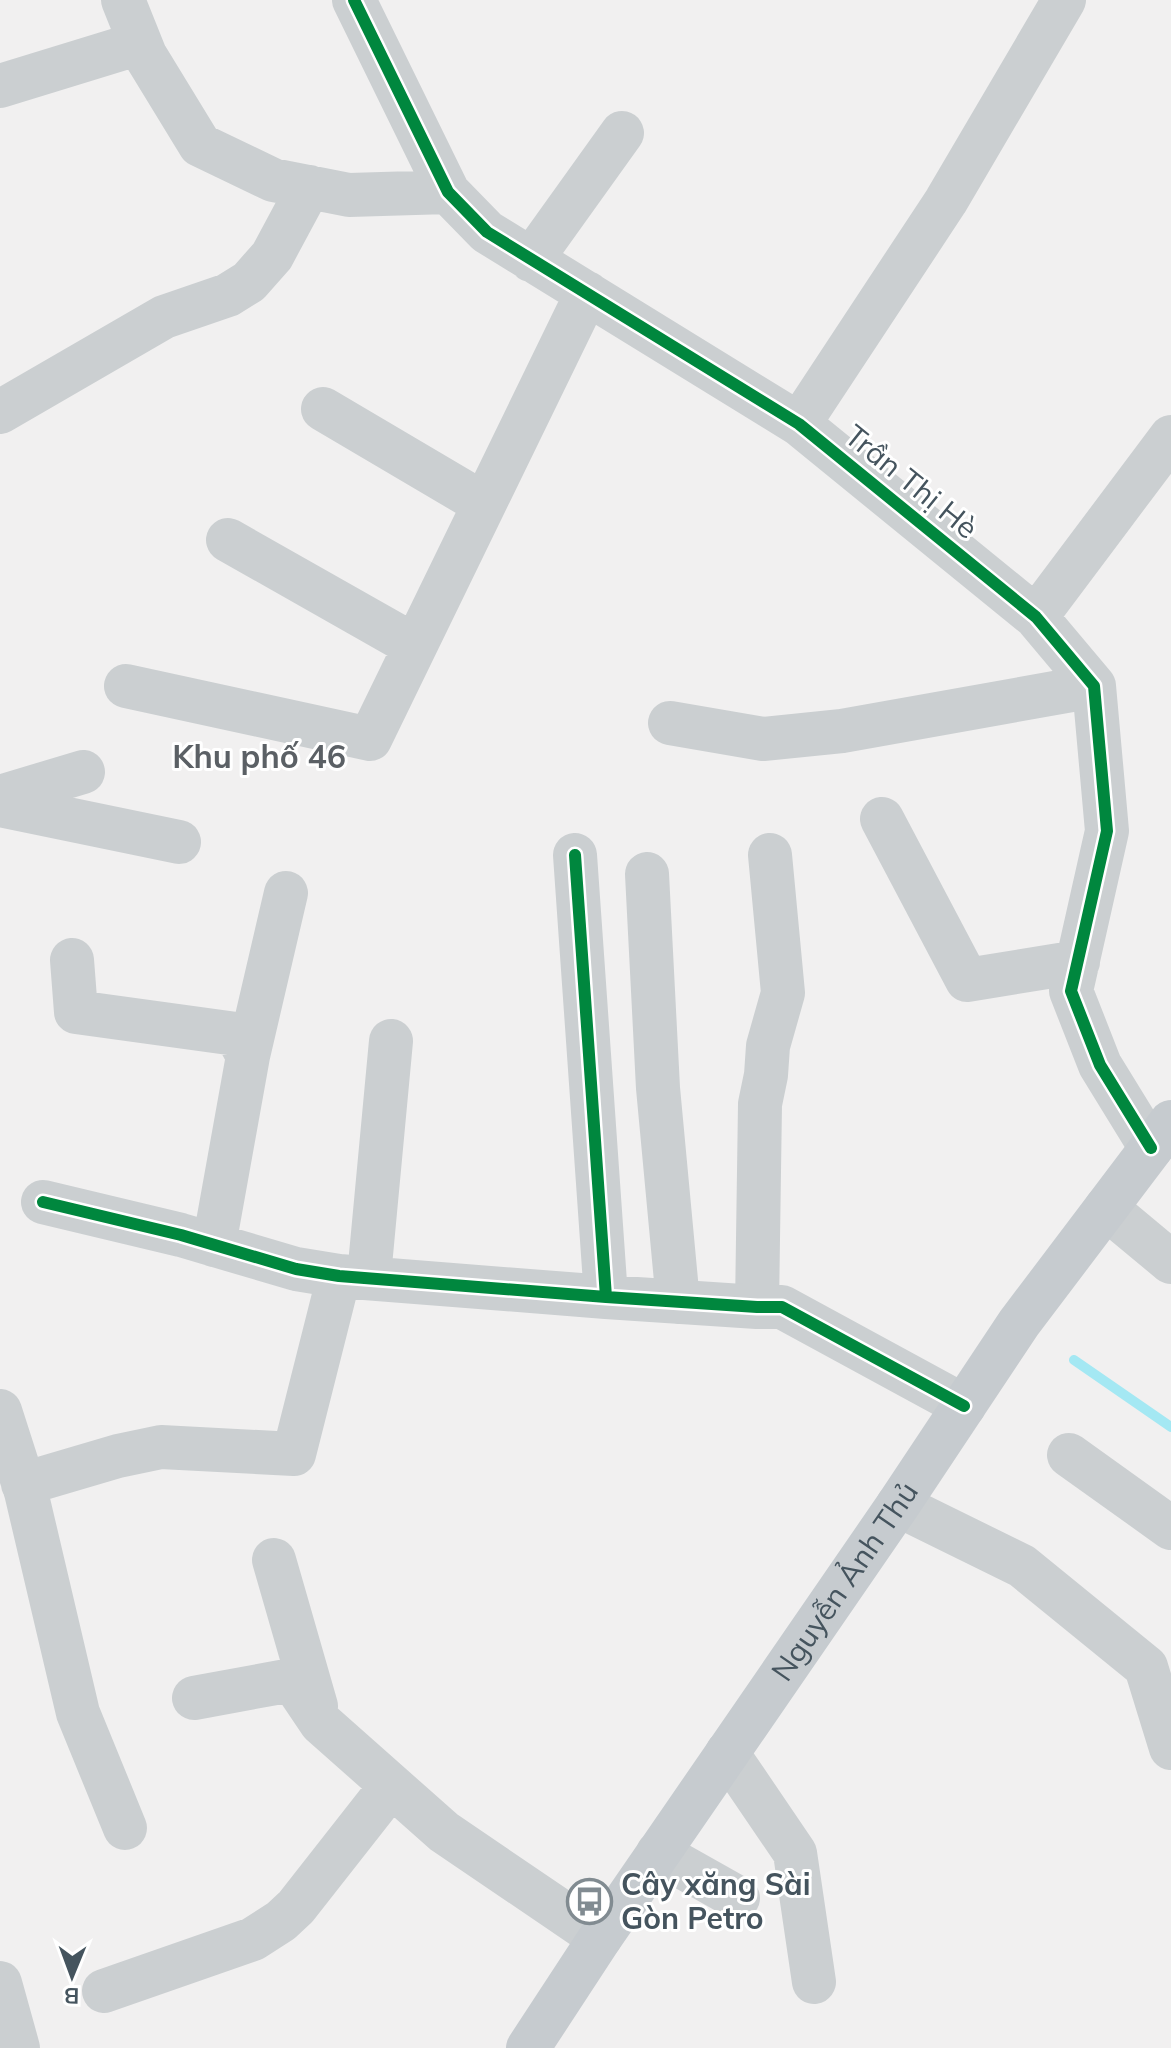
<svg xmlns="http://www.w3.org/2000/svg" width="1171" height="2048" viewBox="0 0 1171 2048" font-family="Mulish,sans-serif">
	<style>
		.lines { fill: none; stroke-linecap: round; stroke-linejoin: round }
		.stream { stroke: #a4e8f3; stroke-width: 10 }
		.minor { stroke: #cbcfd1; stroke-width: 44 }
		.major { stroke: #c6cbcf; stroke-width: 44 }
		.cycleway-casing { stroke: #fff; stroke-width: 17 }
		.cycleway { stroke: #00873e; stroke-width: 12 }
		.labels { text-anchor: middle; stroke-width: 6; stroke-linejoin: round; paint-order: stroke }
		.street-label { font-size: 30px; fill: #45545e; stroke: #fff }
		.poi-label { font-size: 30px; font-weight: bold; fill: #45545e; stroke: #fff; text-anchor: start }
		.neighbourhood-label { font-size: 32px; font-weight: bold; fill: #5b6065; stroke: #fff }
	</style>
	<rect width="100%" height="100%" fill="#f1f0f0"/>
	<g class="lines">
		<path class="stream" d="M 1074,1360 L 1171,1427"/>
		<path class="minor" d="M 123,0 L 145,55 L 200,145 L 273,180 L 349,195 L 448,192
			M 354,0 L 448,192 L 487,232 L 799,424 L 1036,617 L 1094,686 L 1107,831 L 1071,991 L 1100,1065 L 1151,1148
			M 0,86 L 140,43
			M 531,260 L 622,133
			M 323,409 L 484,504
			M 0,412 L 164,317 L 228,295 L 249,282 L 272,256 L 309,187
			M 799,424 L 946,201 L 1064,0
			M 228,540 L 415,646
			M 1036,617 L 1171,437
			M 126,686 L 370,739 L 587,293
			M 670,723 L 763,739 L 842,731 L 1094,686
			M 0,797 L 83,772
			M 0,805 L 179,842
			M 882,819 L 967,980 L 1078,962
			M 575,855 L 606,1297
			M 647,874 L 658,1088 L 678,1302
			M 72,960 L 76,1012 L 236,1034 L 248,1056 L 214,1245
			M 248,1056 L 286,893
			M 43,1202 L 181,1235 L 296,1269 L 339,1276 L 606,1297 L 757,1307 L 782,1307 L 964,1406
			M 1106,1208 L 1171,1262
			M 369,1276 L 391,1041
			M 757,1307 L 760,1104 L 766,1075 L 768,1046 L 783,993 L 770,855
			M 0,1411 L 26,1492 L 78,1713 L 125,1828
			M 1069,1455 L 1171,1528
			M 23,1484 L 118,1456 L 161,1447 L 294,1454 L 339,1276
			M 898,1505 L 1022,1566 L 1146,1667 L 1171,1748
			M 274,1560 L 316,1706
			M 194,1698 L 292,1680 L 321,1723 L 444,1832 L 600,1938
			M 727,1753 L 795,1853 L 814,1982
			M 658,1853 L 738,1898
			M 0,1983 L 18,2048
			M 104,1991 L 253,1939 L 281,1921 L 296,1907 L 391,1786"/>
		<path class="major" id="s1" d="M 528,2048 L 600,1938 L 898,1505 L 1019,1323 L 1171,1122"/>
		<defs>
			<path id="cycleway" d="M 354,0 L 448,192 L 487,232 L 799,424 L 1036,617 L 1094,686 L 1107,831 L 1071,991 L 1100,1065 L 1151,1148
				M 575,855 L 606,1297
				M 43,1202 L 181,1235 L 296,1269 L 339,1276 L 606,1297 L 757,1307 L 782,1307 L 964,1406"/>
		</defs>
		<use href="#cycleway" class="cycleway-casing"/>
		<use href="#cycleway" class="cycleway"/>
	</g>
	<defs>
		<symbol id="bus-ring" viewBox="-11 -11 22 22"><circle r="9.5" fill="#fff" stroke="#818b91" stroke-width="1.5"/><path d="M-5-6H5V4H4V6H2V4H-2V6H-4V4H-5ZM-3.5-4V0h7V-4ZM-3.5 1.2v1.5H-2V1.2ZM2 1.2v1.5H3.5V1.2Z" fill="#818b91"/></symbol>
	</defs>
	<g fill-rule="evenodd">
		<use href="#bus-ring" x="564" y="1876" width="51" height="51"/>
	</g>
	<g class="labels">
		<g class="street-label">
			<text transform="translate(911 482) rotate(39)" y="10">Trần Thị Hè</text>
			<text dy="10" stroke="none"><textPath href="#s1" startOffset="564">Nguyễn Ảnh Thủ</textPath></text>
		</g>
		<g class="poi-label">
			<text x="621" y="1895">Cây xăng Sài<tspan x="621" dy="34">Gòn Petro</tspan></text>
		</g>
		<g class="neighbourhood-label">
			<text x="259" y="768">Khu phố 46</text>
		</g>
	</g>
	<g transform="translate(72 1976) rotate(181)" stroke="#ffffff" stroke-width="6" paint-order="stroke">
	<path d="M0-6L14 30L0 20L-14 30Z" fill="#45545e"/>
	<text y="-12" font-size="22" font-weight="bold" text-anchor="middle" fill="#45545e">B</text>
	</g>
</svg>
